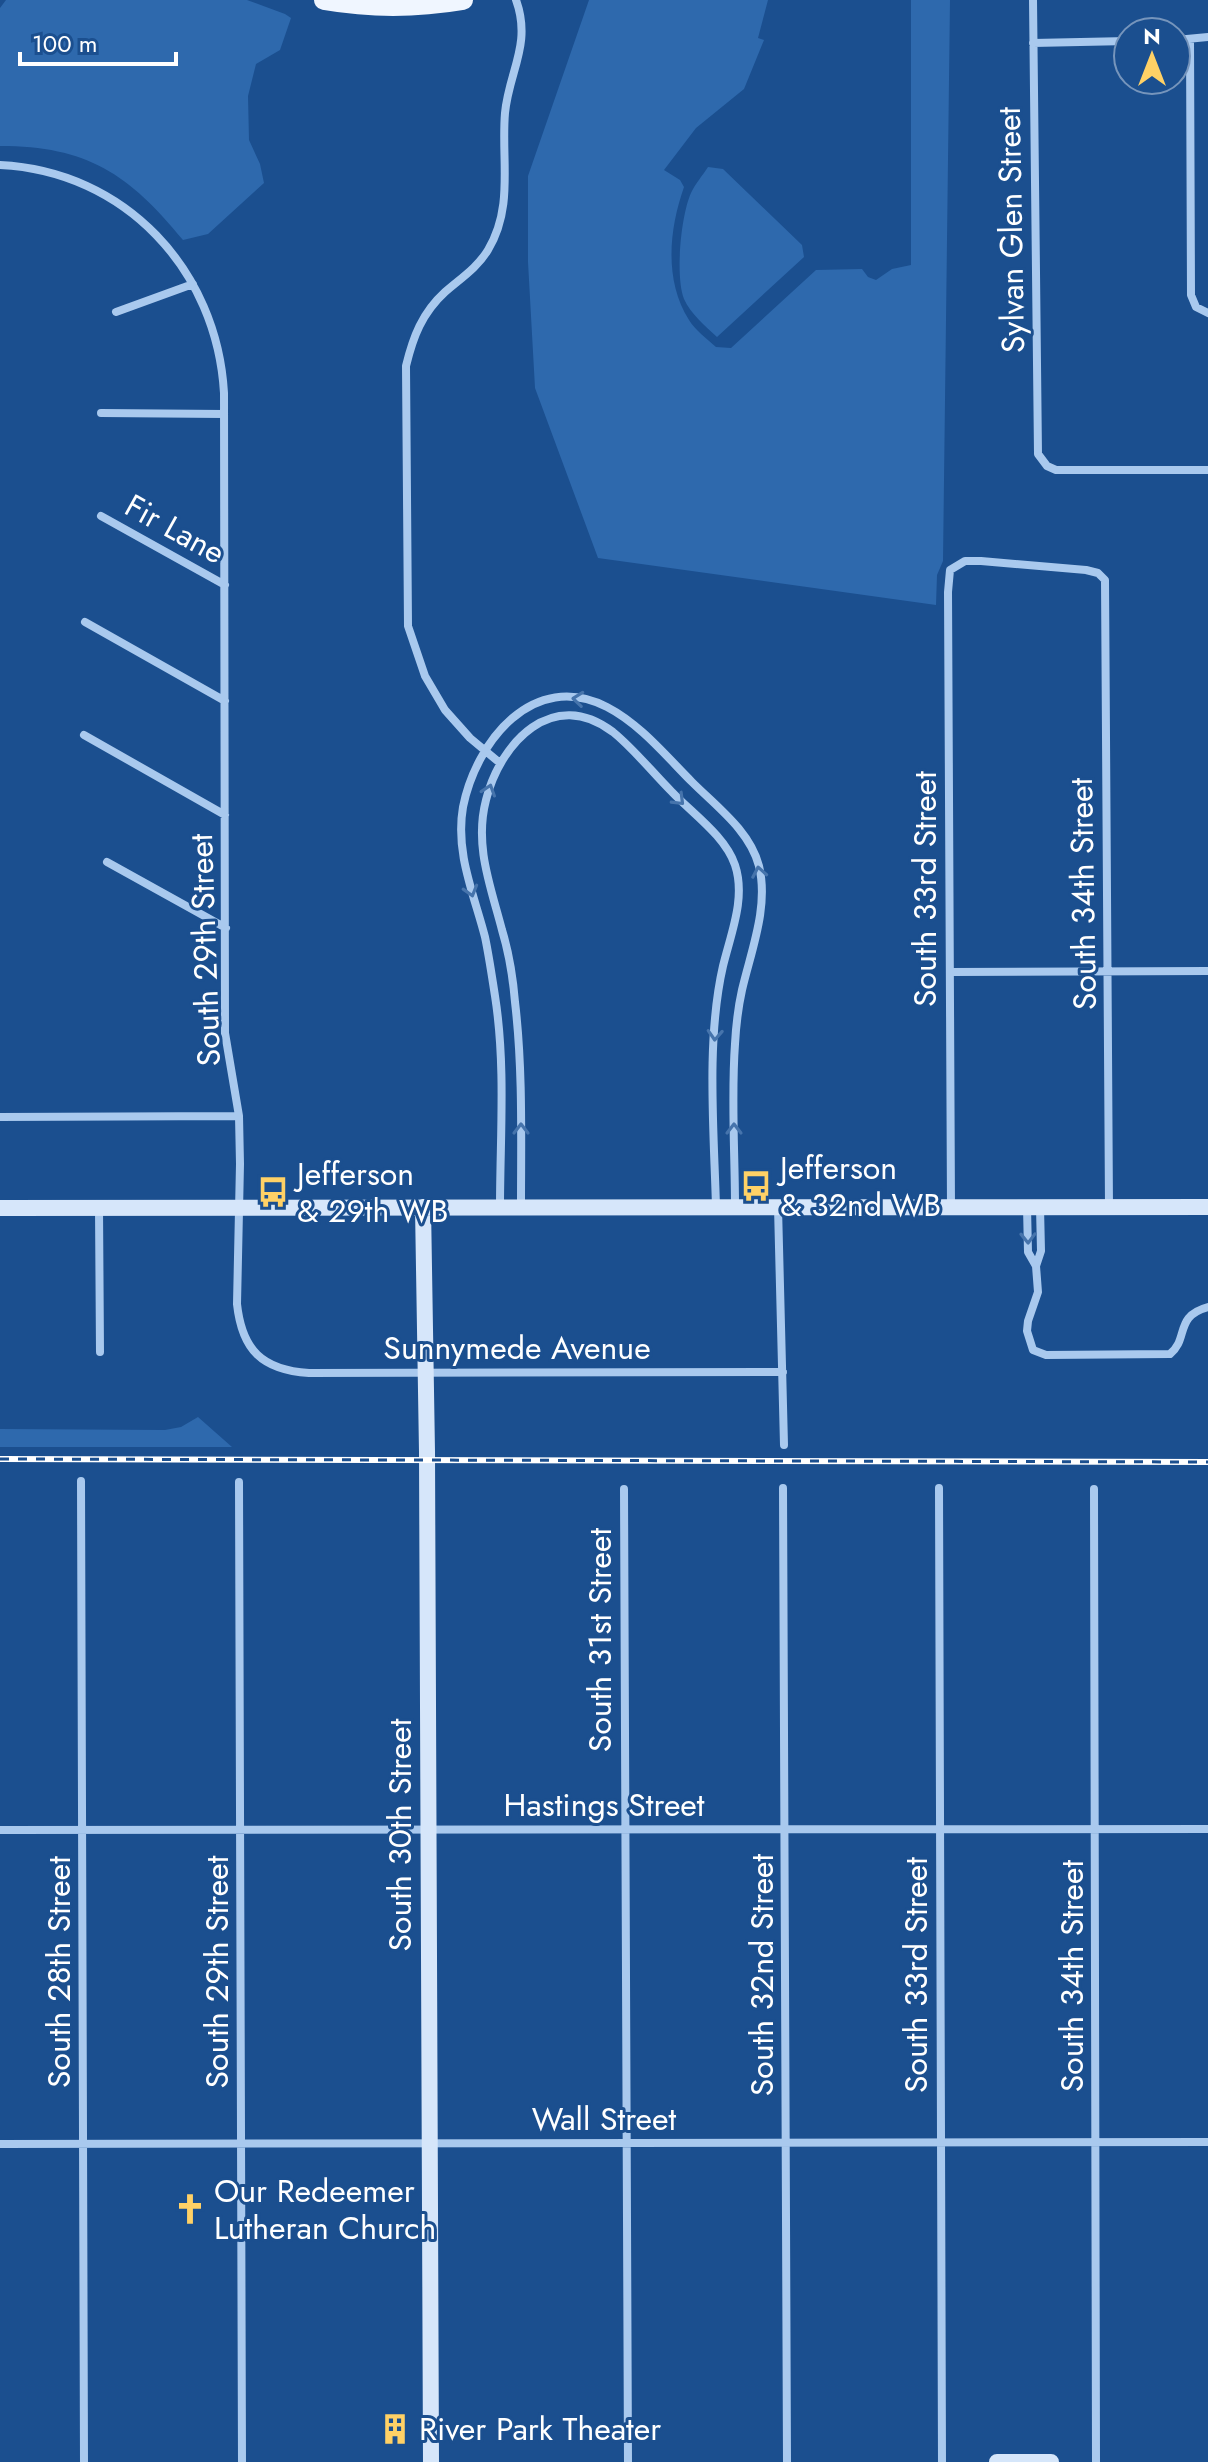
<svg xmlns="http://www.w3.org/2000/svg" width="1208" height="2462" viewBox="0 0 1208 2462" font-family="Jost,sans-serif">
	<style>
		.green { fill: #2e69ad }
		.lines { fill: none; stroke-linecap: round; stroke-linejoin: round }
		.street { stroke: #a9c9ee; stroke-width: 8 }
		.secondary { stroke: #d6e6fa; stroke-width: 16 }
		.primary { stroke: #f0f6ff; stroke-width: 20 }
		.rail-casing { stroke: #fff; stroke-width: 6 }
		.rail { stroke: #1b4f8f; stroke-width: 3; stroke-dasharray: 9; stroke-linecap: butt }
		.oneway { stroke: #4674ac }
		.labels { text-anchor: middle; stroke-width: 6; stroke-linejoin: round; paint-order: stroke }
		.street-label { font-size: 32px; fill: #fff; stroke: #1b4f8f }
		.poi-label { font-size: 32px; fill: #fff; stroke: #1b4f8f; text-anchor: start }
	</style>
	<rect width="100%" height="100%" fill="#1b4f8f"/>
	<path class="green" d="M 6,0 L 247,0 L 285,14 L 291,18 L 280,50 L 256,64 L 248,96 L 249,140 L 260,164 L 264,183 L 208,234 L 183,240 C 129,174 87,146 0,146 L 0,8 Z
		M 589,0 L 768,0 L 758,38 L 764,40 L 744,89 L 696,128 L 664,170 L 680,180 L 684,187 C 669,230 664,280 689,320 C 695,330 707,339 716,347 L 731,348 L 816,270 L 862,269 L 868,277 L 876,280 L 892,269 L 911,265 L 911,0 L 950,0 L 943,561 L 937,575 L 936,605 L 598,558 L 535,388 L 528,262 L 528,176 Z
		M 708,167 L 723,169 L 802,245 L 804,257 L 717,337 C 706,327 690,313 684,299 C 675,276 681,215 691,193 C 695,184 703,175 708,167 Z
		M 198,1417 L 232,1447 L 0,1447 L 0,1429 L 165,1430 L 181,1427 Z"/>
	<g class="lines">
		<path class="street" d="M 1033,0 L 1038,454 L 1047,466 L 1056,470 L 1208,470
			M 1190,39 L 1191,295 L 1196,307 L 1208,313
			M 1176,40 L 1208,37
			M 1033,43 L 1128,41
			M 0,165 C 125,171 217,270 224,393 L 225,1033 L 239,1116 L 240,1164 L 237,1304 C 242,1350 262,1370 309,1373 L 783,1372
			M 116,312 L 193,284
			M 101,413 L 224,414
			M 101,516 L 225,585
			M 85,622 L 225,701
			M 84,735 L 225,815
			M 500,763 L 470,738 L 445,710 L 425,676 L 408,626 L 406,366 C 413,337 422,313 445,292 C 461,278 477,268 488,250 C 514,207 501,160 505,113 C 509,71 532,44 516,0
			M 107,862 L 226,928
			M 950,972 L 1208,971
			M 0,1117 L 239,1116
			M 500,1207 C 500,1138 506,1066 495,996 C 492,977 489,956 485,937 C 474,894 455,853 463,807 C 476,742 533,669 607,707 C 640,724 666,756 692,782 C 717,807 750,831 759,866 C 769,907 751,951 742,990 C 738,1008 736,1026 735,1044 C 731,1098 735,1153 735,1207
			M 521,1207 C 521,1139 523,1070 515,1002 C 513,978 509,953 502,930 C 491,887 474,846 486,800 C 500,743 553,686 613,732 C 634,749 653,773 672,792 C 693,814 725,836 735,865 C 746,898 731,933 723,966 C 706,1040 714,1131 716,1207
			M 778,1207 L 784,1445
			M 951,1207 L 948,592 L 950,570 L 965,561 L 981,561 L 1086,570 L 1098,573 L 1105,580 L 1109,1207
			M 1027,1207 L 1028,1252 L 1036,1266
			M 1040,1207 L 1041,1251 L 1036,1266 L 1038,1292 L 1028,1321 L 1027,1331 L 1033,1350 L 1046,1355 L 1170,1354 C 1189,1339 1174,1316 1208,1307
			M 99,1208 L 100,1352
			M 81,1481 L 84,2462
			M 239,1482 L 242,2462
			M 783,1488 L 787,2462
			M 939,1488 L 942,2462
			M 624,1489 L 628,2462
			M 1094,1489 L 1096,2462
			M 0,1830 L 1208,1829
			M 0,2144 L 1208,2142"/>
		<path class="secondary" d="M 423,1207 L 427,1452 L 431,2462
			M 0,1208 L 1208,1207
			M 997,2462 L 1051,2462"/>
		<path class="primary" d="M 324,0 C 370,8 416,8 463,0"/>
		<defs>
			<path id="rail" d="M 0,1459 L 1208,1462"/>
		</defs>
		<use href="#rail" class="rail-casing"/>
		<use href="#rail" class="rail"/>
	</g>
	<defs><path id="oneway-chevron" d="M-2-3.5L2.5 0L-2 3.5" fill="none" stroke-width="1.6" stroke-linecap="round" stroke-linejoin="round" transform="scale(2)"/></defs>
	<g class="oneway">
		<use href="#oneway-chevron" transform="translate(578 699) rotate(-174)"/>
		<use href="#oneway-chevron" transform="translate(489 790) rotate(-72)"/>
		<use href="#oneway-chevron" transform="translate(679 800) rotate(45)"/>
		<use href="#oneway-chevron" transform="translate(759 872) rotate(-100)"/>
		<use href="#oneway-chevron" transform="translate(471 891) rotate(74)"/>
		<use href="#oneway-chevron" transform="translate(715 1035) rotate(93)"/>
		<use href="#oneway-chevron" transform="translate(521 1129) rotate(-90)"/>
		<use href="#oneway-chevron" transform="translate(734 1129) rotate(-90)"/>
		<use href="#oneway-chevron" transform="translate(1028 1238) rotate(89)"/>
	</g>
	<defs>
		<symbol id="bus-bare" viewBox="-9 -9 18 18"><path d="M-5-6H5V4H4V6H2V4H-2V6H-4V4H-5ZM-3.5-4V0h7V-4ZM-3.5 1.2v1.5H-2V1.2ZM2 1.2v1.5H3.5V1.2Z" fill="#ffd166" stroke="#1b4f8f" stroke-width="2.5" paint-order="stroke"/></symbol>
		<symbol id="church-bare" viewBox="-9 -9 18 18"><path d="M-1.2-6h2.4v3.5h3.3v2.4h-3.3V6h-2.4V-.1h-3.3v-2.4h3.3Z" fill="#ffd166" stroke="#1b4f8f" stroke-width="2.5" paint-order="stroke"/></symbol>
		<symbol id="building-bare" viewBox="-9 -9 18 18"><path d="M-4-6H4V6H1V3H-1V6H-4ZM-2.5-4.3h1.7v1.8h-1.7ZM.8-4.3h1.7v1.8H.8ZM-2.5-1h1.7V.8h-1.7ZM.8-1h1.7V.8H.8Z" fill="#ffd166" stroke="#1b4f8f" stroke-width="2.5" paint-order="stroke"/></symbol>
	</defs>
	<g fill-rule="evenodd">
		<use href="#bus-bare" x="734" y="1164" width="44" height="44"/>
		<use href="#bus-bare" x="251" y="1170" width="44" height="44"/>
		<use href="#church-bare" x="168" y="2187" width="44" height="44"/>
		<use href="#building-bare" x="373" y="2407" width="44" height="44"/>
	</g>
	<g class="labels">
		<g class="street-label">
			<text transform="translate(1011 230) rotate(-91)" y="11">Sylvan Glen Street</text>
			<text transform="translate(175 529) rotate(29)" y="11">Fir Lane</text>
			<text transform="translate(925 889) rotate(-90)" y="11">South 33rd Street</text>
			<text transform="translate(1083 894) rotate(-91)" y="11">South 34th Street</text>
			<text transform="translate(205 950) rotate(-92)" y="11">South 29th Street</text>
			<text x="517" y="1359">Sunnymede Avenue</text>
			<text transform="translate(600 1640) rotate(-90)" y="11">South 31st Street</text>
			<text x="604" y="1816">Hastings Street</text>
			<text transform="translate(400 1835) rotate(-90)" y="11">South 30th Street</text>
			<text transform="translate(59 1972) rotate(-90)" y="11">South 28th Street</text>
			<text transform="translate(217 1972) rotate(-90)" y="11">South 29th Street</text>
			<text transform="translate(762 1975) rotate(-90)" y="11">South 32nd Street</text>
			<text transform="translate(916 1975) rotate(-90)" y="11">South 33rd Street</text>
			<text transform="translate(1072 1976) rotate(-90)" y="11">South 34th Street</text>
			<text x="604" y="2130">Wall Street</text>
		</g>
		<g class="poi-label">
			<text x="780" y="1179">Jefferson<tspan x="780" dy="37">&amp; 32nd WB</tspan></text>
			<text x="297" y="1185">Jefferson<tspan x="297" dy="37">&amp; 29th WB</tspan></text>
			<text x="214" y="2202">Our Redeemer<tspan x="214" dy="37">Lutheran Church</tspan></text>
			<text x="419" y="2440">River Park Theater</text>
		</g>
	</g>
	<g transform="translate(1152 56)"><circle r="38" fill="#1b4f8f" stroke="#7695bc" stroke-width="2"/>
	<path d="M0-6L14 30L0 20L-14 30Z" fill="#ffd166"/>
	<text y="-12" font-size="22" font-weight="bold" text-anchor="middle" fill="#ffffff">N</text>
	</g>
	<path d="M20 52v12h156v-12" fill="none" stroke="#ffffff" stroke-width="4"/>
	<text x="32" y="52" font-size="24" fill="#ffffff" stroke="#1b4f8f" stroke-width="6" paint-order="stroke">100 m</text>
</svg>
